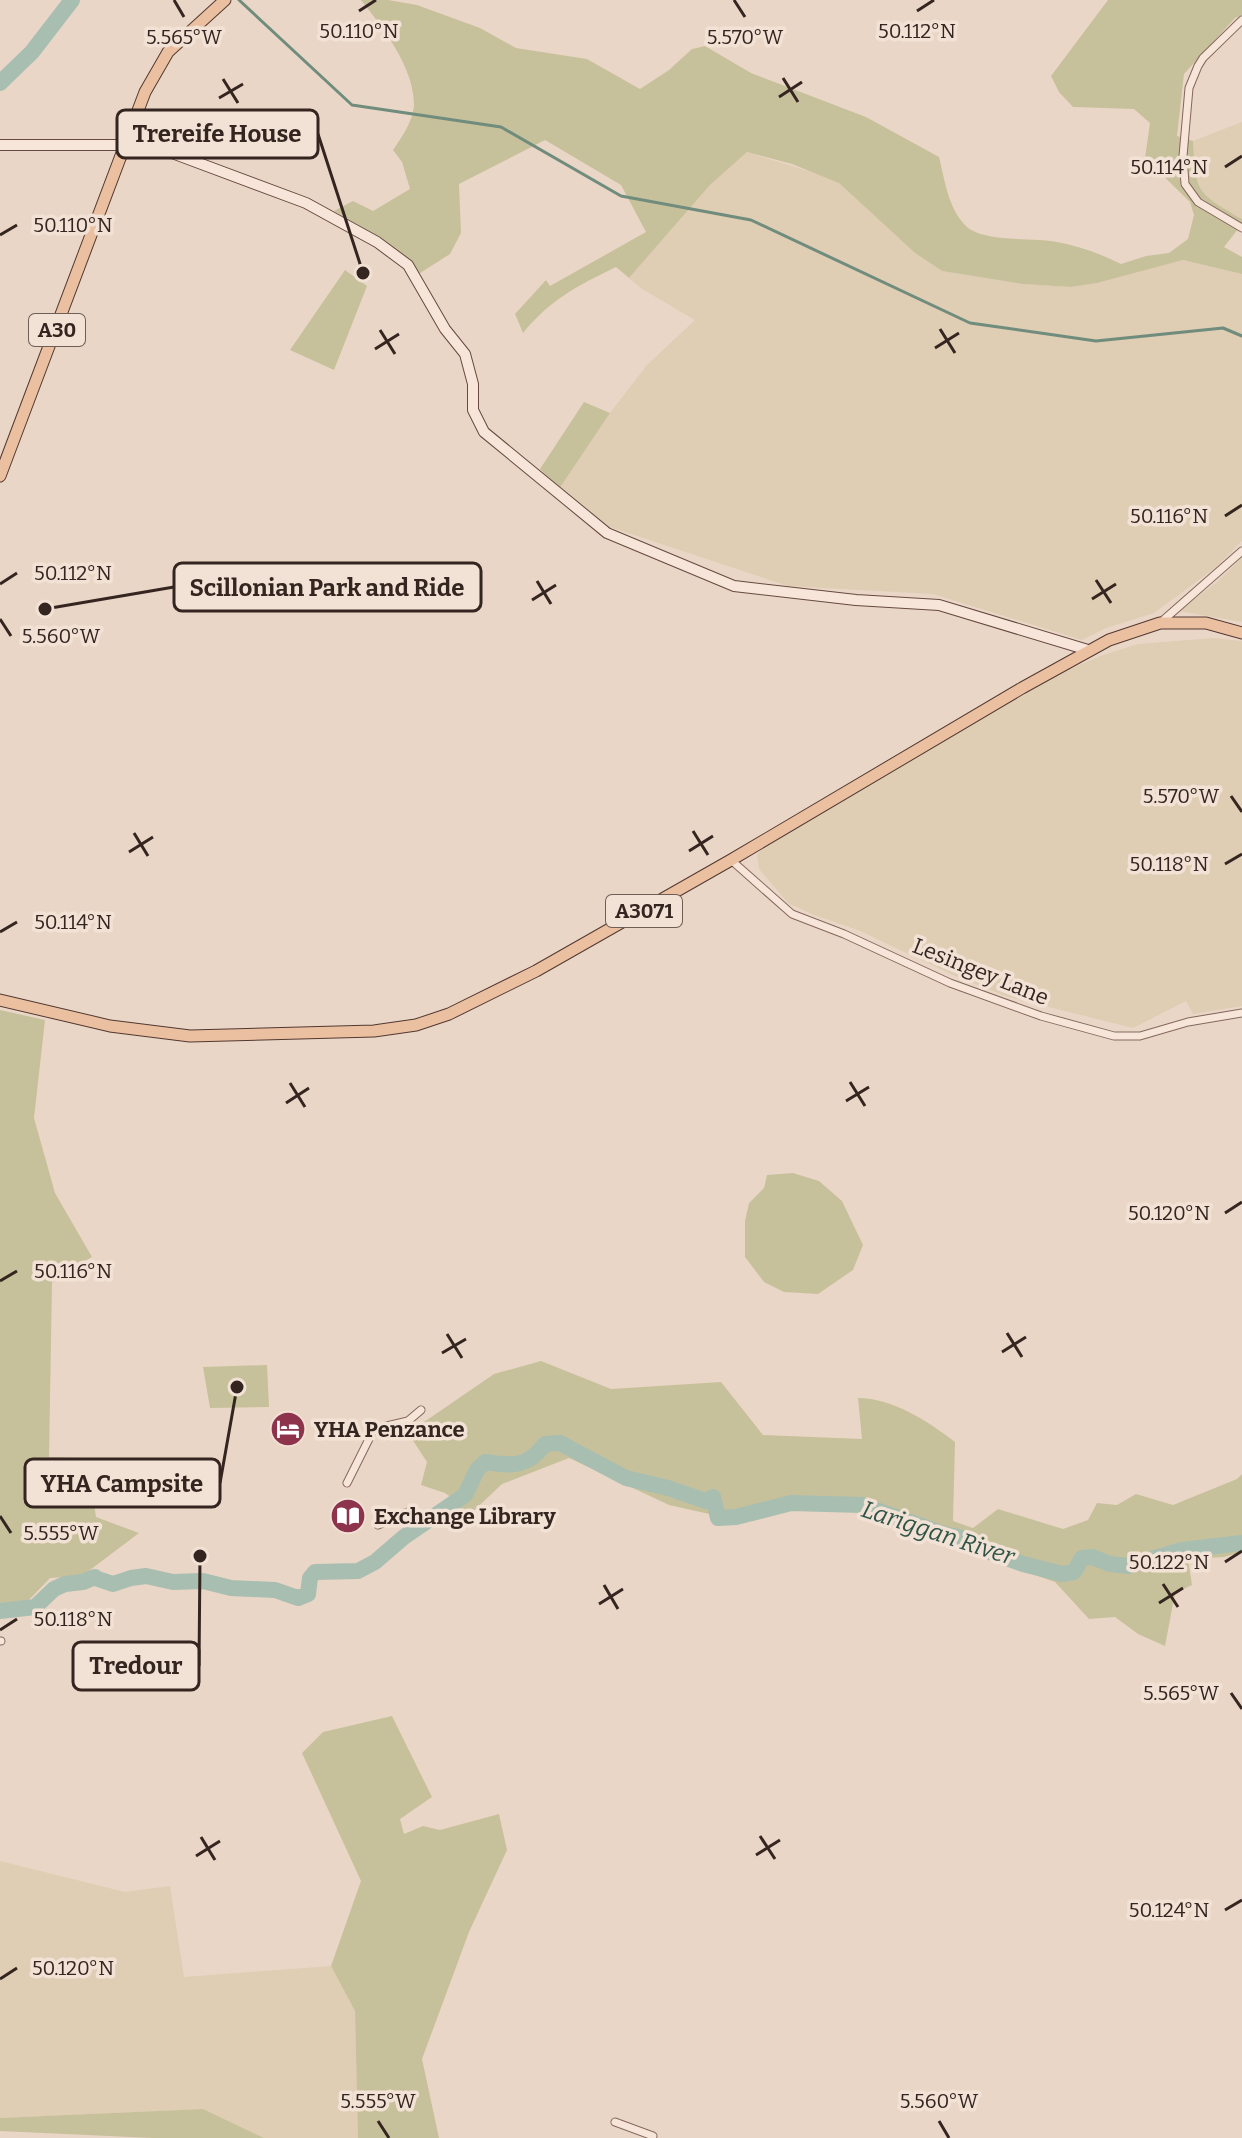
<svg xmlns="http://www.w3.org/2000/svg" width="1242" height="2138" viewBox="0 0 1242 2138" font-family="Bitter,serif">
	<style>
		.farmland { fill: #dfcdb4 }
		.green { fill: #c7c19b }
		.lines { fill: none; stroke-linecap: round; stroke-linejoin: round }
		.stream { stroke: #6f8c7d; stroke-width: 3 }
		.river { stroke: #a7beb1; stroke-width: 16 }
		.street-casing { stroke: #84685d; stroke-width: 9 }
		.secondary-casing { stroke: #664940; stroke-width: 12 }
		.primary-casing { stroke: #523831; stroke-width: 13 }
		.street { stroke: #f6e5d8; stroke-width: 7 }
		.secondary { stroke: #f6e5d8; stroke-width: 10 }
		.primary { stroke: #eac0a1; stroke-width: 11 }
		.ticks { fill: none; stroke: #352520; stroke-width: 3 }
		.labels { text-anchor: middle; stroke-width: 7; stroke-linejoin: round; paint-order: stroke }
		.shield { fill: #f2e2d5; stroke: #6e5e56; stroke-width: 2 }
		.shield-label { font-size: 20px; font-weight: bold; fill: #352520 }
		.street-label { font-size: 22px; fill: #352520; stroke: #f2e2d5 }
		.poi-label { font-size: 22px; font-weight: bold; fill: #352520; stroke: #f2e2d5; text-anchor: start }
		.water-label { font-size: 24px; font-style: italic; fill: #305448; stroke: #f2e2d5 }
		.ticks-label { font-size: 20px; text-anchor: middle; fill: #352520; stroke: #f2e2d5; stroke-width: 7; stroke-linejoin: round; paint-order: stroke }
		.leader { fill: none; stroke: #352520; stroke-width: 3 }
		.callout-dot { fill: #352520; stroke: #f2e2d5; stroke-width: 3 }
		.callout { fill: #f2e2d5; stroke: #352520; stroke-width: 3 }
		.callout-label { font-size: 24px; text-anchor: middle; font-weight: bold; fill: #352520 }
	</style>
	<rect width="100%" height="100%" fill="#ead6c6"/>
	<path class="farmland" d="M 1242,122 L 1242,219 L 1205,198 L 1195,175 L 1193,141 Z
		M 747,152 L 831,178 L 839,183 L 915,253 L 942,271 L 1023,284 L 1071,287 L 1097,283 L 1183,260 L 1242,274 L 1242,541 L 1215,568 L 1154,613 L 1106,628 L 1082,640 L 933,594 L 788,586 L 610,527 L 559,489 L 610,413 L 647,365 L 695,320 L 642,289 L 629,278 L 714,181 Z
		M 1242,557 L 1242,622 L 1179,611 L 1217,582 Z
		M 1214,638 L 1242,641 L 1242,1006 L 1193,1014 L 1186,1001 L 1133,1028 L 1005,996 L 953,975 L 858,930 L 814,915 L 788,903 L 759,869 L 757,855 L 767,843 L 1054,676 L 1103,655 L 1138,644 Z
		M 0,1861 L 125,1892 L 170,1886 L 184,1977 L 331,1966 L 355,2011 L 358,2138 L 264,2138 L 203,2109 L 0,2118 Z"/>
	<path class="green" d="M 361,0 L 388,0 L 417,5 L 480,28 L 516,48 L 587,59 L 640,89 L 669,70 L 692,49 L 705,46 L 751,73 L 866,117 L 939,157 C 945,181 948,208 966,226 C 983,243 1033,237 1057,242 C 1079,246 1101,254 1121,264 L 1146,256 L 1169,253 L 1188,239 L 1194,215 L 1190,202 L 1145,158 L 1150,123 L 1134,109 L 1073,107 L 1059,92 L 1051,76 L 1108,0 L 1242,0 L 1242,15 L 1235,18 L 1184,74 L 1177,136 L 1193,141 C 1196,194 1197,193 1242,219 L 1242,224 L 1224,247 L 1242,257 L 1242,274 L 1183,260 L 1097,283 L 1071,287 L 1023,284 L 942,271 L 915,253 L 839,183 L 792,164 L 747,152 L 711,184 L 629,278 L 616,267 C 577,286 551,299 523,333 L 515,314 L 546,280 L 550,286 L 646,232 L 621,185 L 545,140 L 459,184 L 461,233 L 450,254 L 417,275 L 376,235 L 334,211 L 353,201 L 373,211 L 410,189 L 402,162 L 393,150 C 402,137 413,121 414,105 C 414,67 383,28 361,0 Z
		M 345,270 L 367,286 L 334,370 L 290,350 Z
		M 584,402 L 610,413 L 559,489 L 540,469 Z
		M 0,1010 L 45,1020 L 34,1118 L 55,1193 L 92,1257 L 54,1278 L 52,1283 L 49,1457 L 87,1458 L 96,1517 L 139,1533 L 82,1576 L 50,1578 L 26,1603 L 0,1607 Z
		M 793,1173 L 819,1181 L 842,1201 L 863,1245 L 853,1270 L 818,1294 L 784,1292 L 764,1282 L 745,1257 L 745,1221 L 749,1203 L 764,1188 L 767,1175 Z
		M 541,1361 L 611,1389 L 721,1382 L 763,1435 L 862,1439 L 858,1398 C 892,1398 928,1421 955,1442 L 953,1521 L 973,1528 L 998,1509 L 1063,1529 L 1088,1520 L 1097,1503 L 1117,1505 L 1136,1494 L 1173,1505 L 1237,1479 L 1242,1474 L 1242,1552 L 1224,1557 L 1188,1559 L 1192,1585 L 1175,1593 L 1165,1646 L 1138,1634 L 1115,1617 L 1089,1619 L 1055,1582 L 853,1511 L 792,1509 L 745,1522 L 669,1505 L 569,1458 L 502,1484 L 463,1521 L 459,1503 L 445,1493 L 421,1485 L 427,1462 L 408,1433 L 494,1374 Z
		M 267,1365 L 269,1407 L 210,1408 L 203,1367 Z
		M 392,1716 L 432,1797 L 400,1819 L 404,1834 L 423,1826 L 440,1830 L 499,1814 L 507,1850 L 469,1932 L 422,2059 L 439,2138 L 358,2138 L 355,2011 L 331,1966 L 361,1881 L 302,1753 L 323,1732 Z
		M 203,2109 L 264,2138 L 152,2138 L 0,2131 L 0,2118 Z"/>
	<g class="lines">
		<path class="stream" d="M 239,0 L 352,105 L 501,127 L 621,196 L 751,220 L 970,323 L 1096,341 L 1223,328 L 1242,336"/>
		<path class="river" d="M 0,83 L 32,52 L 72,0
			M 98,1579 L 113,1584 L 131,1578 L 146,1576 L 173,1582 L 203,1581 L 231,1588 L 275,1590 L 298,1598 L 308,1594 L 310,1578 L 315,1572 L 358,1571 L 375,1562 L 404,1537 L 465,1495 L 477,1470 L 485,1462 C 512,1466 527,1468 545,1444 L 560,1443 L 626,1478 L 668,1488 L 706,1501 L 713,1497 L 718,1518 L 736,1517 L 791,1503 L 862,1505 L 944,1534 L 963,1538 L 987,1551 L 1023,1564 L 1062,1574 L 1074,1572 L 1082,1558 L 1092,1557 L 1110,1564 L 1128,1566 L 1182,1550 L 1242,1543
			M 0,1611 L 35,1607 L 54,1589 L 65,1584 L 83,1582 L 95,1577"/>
		<defs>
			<path id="street" d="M 1242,20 L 1203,58 L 1198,66 L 1189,88 L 1183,156 L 1185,184 L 1198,202 L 1242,228
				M 1160,623 L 1242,551
				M 731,860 L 792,914 L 844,934 L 950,983 L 1041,1016 L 1114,1036 L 1140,1036 L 1188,1022 L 1242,1013
				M 347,1483 L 374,1429 L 408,1421 L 421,1410
				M 378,1525 L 408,1512 L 415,1512
				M 0,1641 L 1,1641
				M 615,2122 L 653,2136 L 652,2138"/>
			<path id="secondary" d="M 0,145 L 125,145 L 172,153 L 306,203 L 377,242 L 408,265 L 445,329 L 465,354 L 473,384 L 473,410 L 484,432 L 607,533 L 734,586 L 856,600 L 939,605 L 1088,650"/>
			<path id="primary" d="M 0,476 L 145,92 L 168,52 L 225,0
				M 0,1000 L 110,1026 L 190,1036 L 374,1031 L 416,1025 L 449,1014 L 536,971 L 731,860 L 1022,688 L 1109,640 L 1160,623 L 1206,623 L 1242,633"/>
		</defs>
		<use href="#street" class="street-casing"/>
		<use href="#secondary" class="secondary-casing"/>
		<use href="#primary" class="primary-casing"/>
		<use href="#street" class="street"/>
		<use href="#secondary" class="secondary"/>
		<use href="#primary" class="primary"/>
	</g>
	<path class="ticks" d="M 174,0 L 184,17M 734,0 L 745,17M 359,11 L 376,0M 917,11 L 934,0M 783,78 L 798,102M 223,79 L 238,103M 779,97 L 802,82M 219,98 L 243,84M 1225,167 L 1242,156M 0,235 L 17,225M 940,329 L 955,353M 380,330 L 395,354M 935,348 L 959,333M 375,349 L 399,334M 1225,516 L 1242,505M 1096,580 L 1111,603M 537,581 L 551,604M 0,584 L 17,573M 1092,599 L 1116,584M 532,600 L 556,585M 0,619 L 11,636M 1231,796 L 1242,812M 693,831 L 708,855M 134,833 L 148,856M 689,851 L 713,836M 129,852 L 153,837M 1225,864 L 1242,854M 0,932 L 17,922M 850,1082 L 865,1106M 290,1083 L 305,1107M 846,1101 L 869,1087M 286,1103 L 309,1088M 1225,1213 L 1242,1202M 0,1281 L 17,1271M 1007,1333 L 1022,1357M 447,1334 L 462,1358M 1002,1352 L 1026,1337M 442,1353 L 466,1339M 0,1516 L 11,1533M 1225,1562 L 1242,1551M 1163,1584 L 1178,1607M 604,1585 L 618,1609M 1159,1603 L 1183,1588M 599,1604 L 623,1589M 0,1630 L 17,1619M 1231,1693 L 1242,1709M 760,1836 L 775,1859M 201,1837 L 215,1860M 756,1855 L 780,1840M 196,1856 L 220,1841M 1225,1910 L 1242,1900M 0,1979 L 17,1968M 378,2121 L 389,2138M 939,2121 L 949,2138"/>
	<defs>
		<symbol id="hotel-disc" viewBox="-11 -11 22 22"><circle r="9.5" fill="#8d334b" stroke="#f2e2d5"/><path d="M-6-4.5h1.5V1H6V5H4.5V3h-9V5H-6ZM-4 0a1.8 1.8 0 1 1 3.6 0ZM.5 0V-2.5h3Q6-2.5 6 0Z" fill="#fff"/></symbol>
		<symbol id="library-disc" viewBox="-11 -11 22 22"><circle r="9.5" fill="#8d334b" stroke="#f2e2d5"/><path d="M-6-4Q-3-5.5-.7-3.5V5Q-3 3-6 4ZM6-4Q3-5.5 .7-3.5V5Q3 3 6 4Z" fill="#fff"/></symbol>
	</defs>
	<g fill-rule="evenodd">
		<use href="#hotel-disc" x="268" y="1409" width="40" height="40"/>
		<use href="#library-disc" x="328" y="1496" width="40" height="40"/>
	</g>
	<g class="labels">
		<g class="shield">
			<rect x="29" y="314" width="56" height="32" rx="6"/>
			<rect x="606" y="895" width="76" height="32" rx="6"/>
		</g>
		<g class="shield-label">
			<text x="57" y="337">A30</text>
			<text x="644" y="918">A3071</text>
		</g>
		<g class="street-label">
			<text transform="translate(981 971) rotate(22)" y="8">Lesingey Lane</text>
		</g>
		<g class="poi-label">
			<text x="314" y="1437">YHA Penzance</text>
			<text x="374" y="1524">Exchange Library</text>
		</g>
		<g class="water-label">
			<text transform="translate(938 1533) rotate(18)" y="8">Lariggan River</text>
		</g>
	</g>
	<g class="ticks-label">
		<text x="359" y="38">50.110°N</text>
		<text x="917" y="38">50.112°N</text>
		<text x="184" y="44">5.565°W</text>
		<text x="745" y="44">5.570°W</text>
		<text x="1169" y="174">50.114°N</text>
		<text x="73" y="232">50.110°N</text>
		<text x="1169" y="523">50.116°N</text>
		<text x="73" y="580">50.112°N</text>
		<text x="61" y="643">5.560°W</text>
		<text x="1181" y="803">5.570°W</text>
		<text x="1169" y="871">50.118°N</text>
		<text x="73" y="929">50.114°N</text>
		<text x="1169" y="1220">50.120°N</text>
		<text x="73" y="1278">50.116°N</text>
		<text x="61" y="1540">5.555°W</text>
		<text x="1169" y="1569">50.122°N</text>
		<text x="73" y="1626">50.118°N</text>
		<text x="1181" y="1700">5.565°W</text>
		<text x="1169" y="1917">50.124°N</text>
		<text x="73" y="1975">50.120°N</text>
		<text x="378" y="2108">5.555°W</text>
		<text x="939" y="2108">5.560°W</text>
	</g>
	<path class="leader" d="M363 273L318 134M45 609L174 587M237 1387L220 1483M200 1556L199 1666"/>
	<g class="callout-dot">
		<circle cx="363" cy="273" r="8"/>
		<circle cx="45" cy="609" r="8"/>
		<circle cx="237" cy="1387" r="8"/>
		<circle cx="200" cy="1556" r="8"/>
	</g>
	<g class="callout">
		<rect x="117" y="110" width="201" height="48" rx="8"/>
		<rect x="174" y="563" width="307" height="48" rx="8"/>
		<rect x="25" y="1459" width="195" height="48" rx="8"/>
		<rect x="73" y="1642" width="126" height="48" rx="8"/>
	</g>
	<g class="callout-label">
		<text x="217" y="142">Trereife House</text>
		<text x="327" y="596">Scillonian Park and Ride</text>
		<text x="122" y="1492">YHA Campsite</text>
		<text x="136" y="1674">Tredour</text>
	</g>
</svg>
